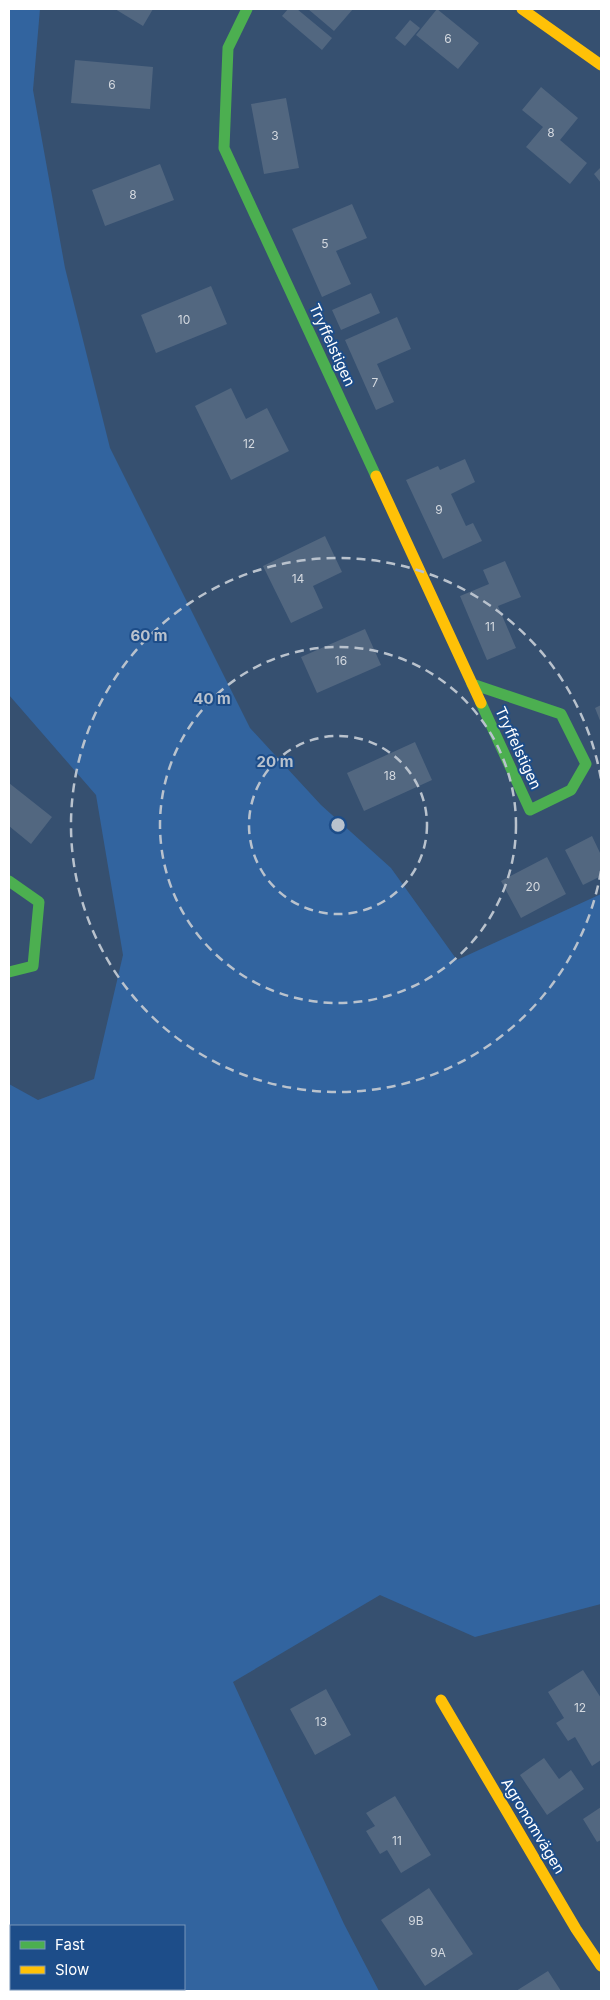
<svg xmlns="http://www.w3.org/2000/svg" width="610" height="2000" viewBox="0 0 610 2000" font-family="Inter,sans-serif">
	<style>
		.green { fill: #32649f; fill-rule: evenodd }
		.building { fill: #526780 }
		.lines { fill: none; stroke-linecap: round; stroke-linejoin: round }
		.fast { stroke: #4caf50; stroke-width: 11 }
		.slow { stroke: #ffc107; stroke-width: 11 }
		.ring { fill: none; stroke: #b9c2cd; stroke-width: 2.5; stroke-dasharray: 9 6 }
		.labels { text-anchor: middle; stroke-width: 4; stroke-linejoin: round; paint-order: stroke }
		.number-label { font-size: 12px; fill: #d4d9df }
		.street-label { font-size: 15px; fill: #fff; stroke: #1d4d89 }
		.centre { fill: #b9c2cd; stroke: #1d4d89; stroke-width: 2.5 }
		.ring-label { font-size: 15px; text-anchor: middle; font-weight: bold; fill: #b9c2cd; stroke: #1d4d89; stroke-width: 4; stroke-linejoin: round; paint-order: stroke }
	</style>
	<rect width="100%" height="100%" fill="#365070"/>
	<path class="green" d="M 9,9 L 40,9 L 33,90 L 65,268 L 110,448 L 250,728 L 321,805 L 391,868 L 457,960 L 601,894 L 601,1604 L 475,1637 L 380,1595 L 233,1682 L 344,1924 L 379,1991 L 9,1991 L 9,1084 L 38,1100 L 94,1079 L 123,955 L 96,795 L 9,695 ZM 11,1926 L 184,1926 L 184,1989 L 11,1989 Z"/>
	<path class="building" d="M 115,9 L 153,9 L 143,26 Z
		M 288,9 L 297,9 L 332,38 L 322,50 L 282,16 Z
		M 308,9 L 353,9 L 334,31 Z
		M 437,9 L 479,43 L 458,69 L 416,35 Z
		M 410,20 L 420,28 L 405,46 L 395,38 Z
		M 75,60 L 153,67 L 150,109 L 71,103 Z
		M 541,87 L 578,118 L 560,140 L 587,163 L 570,184 L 526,147 L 543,127 L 522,110 Z
		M 286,98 L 299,168 L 264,174 L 251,104 Z
		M 160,164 L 174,200 L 105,226 L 92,190 Z
		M 601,167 L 601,183 L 594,174 Z
		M 352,204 L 367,238 L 336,251 L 351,284 L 322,297 L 292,229 Z
		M 211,286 L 227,324 L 156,353 L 141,315 Z
		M 371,293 L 380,313 L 341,330 L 332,310 Z
		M 397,317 L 411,349 L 377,364 L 394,402 L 376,410 L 345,340 Z
		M 231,388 L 246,419 L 267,408 L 289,451 L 231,480 L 195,406 Z
		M 465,459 L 475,482 L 451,494 L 466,526 L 473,523 L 482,541 L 443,559 L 406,480 L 438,466 L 440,470 Z
		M 325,536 L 342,572 L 313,586 L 323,608 L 291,623 L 263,566 Z
		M 505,561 L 521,597 L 498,606 L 516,648 L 487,660 L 460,596 L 489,584 L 483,570 Z
		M 365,629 L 381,665 L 317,693 L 301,657 Z
		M 601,705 L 601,723 L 595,708 Z
		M 415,742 L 432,780 L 364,811 L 347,773 Z
		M 9,783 L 52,817 L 31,844 L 9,826 Z
		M 592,836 L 601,855 L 601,876 L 583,885 L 565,850 Z
		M 547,857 L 566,894 L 521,918 L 501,881 Z
		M 583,1670 L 601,1698 L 601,1760 L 592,1766 L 575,1737 L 568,1741 L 556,1723 L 564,1718 L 548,1692 Z
		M 326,1689 L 351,1735 L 315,1755 L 290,1709 Z
		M 544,1758 L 559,1779 L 571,1770 L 584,1789 L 547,1815 L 520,1775 Z
		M 395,1796 L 431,1855 L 401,1873 L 387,1850 L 380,1854 L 366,1831 L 375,1826 L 366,1813 Z
		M 601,1807 L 601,1840 L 597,1842 L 583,1819 Z
		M 429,1888 L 473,1954 L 425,1986 L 381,1920 Z
		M 548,1971 L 561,1991 L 516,1991 Z"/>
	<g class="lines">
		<path class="fast" d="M 247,9 L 228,48 L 224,148 L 376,476
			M 472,684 L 561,714 L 586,764 L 571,790 L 530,810 L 481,703
			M 9,881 L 39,902 L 33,966 L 9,972"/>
		<path class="slow" d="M 522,9 L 601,65
			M 376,476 L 481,703
			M 441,1700 L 576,1929 L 601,1966"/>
	</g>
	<g class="ring">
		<circle cx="338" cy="825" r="89"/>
		<circle cx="338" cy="825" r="178"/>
		<path d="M601 871A267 267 0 1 1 601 779"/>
	</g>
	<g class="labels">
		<g class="number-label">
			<text x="448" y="43">6</text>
			<text x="112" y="89">6</text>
			<text x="551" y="137">8</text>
			<text x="275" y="140">3</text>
			<text x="133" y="199">8</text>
			<text x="325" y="248">5</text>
			<text x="184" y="324">10</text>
			<text x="375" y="387">7</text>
			<text x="249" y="448">12</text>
			<text x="439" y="514">9</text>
			<text x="298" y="583">14</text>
			<text x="490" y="631">11</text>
			<text x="341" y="665">16</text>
			<text x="390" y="780">18</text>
			<text x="533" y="891">20</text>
			<text x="580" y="1712">12</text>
			<text x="321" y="1726">13</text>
			<text x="397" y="1845">11</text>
			<text x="416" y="1925">9B</text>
			<text x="438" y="1957">9A</text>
		</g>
		<g class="street-label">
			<text transform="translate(332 345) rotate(65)" y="5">Tryffelstigen</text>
			<text transform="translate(518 748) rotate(65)" y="5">Tryffelstigen</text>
			<text transform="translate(533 1826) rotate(59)" y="5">Agronomvägen</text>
		</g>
	</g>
	<circle cx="338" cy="825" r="8" class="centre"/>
	<g class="ring-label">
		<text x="149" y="641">60 m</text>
		<text x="212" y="704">40 m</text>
		<text x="275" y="767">20 m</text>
	</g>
	<rect width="610" height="2000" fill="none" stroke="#ffffff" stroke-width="20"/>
	<rect x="10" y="1925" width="175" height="65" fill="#1d4d89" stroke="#7794b8"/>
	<rect x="20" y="1941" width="25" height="8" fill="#4caf50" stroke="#7794b8"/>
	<text x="55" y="1950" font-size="15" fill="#ffffff">Fast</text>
	<rect x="20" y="1966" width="25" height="8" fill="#ffc107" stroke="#7794b8"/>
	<text x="55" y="1975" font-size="15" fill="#ffffff">Slow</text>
</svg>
